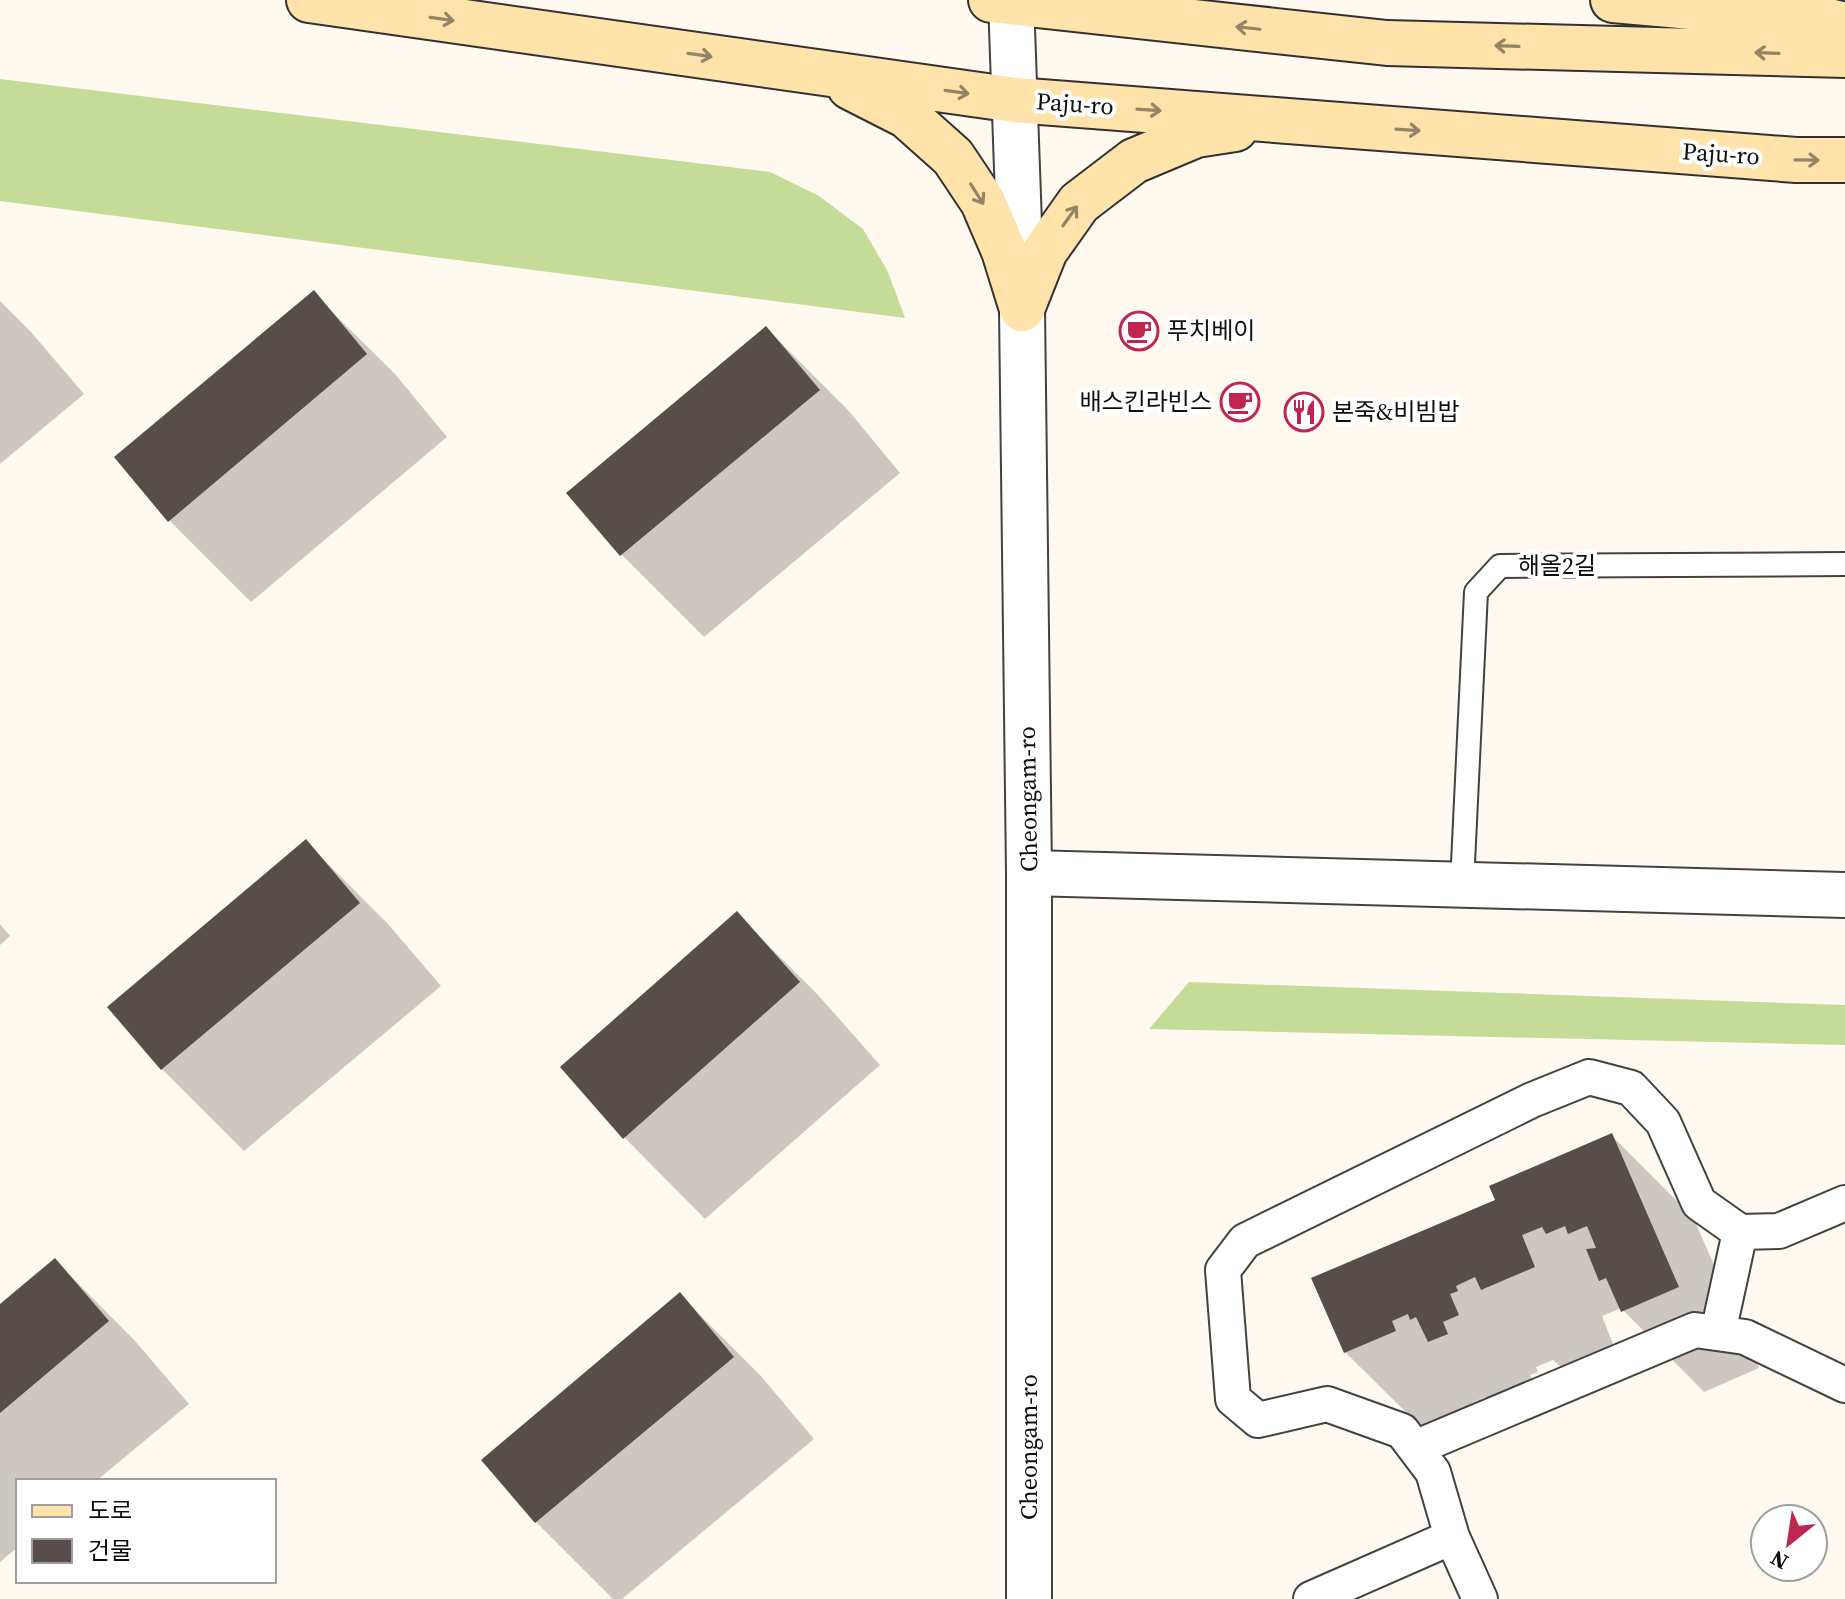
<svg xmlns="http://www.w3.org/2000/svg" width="1845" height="1599" viewBox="0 0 1845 1599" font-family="'Source Serif 4','Noto Sans KR',serif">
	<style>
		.forest { fill: #c5db98 }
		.shadow { fill: #0003 }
		.building { fill: #574d4b }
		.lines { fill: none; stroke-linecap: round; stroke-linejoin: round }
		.service-casing { stroke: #424242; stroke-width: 26 }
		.pedestrian-casing { stroke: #424242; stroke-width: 38 }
		.minor-casing { stroke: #424242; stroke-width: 48 }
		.tertiary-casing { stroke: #424242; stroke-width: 48 }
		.secondary-casing { stroke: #313131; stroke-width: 48 }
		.service { stroke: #fff; stroke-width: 22 }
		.pedestrian { stroke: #fff; stroke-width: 34 }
		.minor { stroke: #fff; stroke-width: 44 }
		.tertiary { stroke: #fff; stroke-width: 44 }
		.secondary { stroke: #ffe3ab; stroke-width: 44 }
		.oneway { stroke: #938465 }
		.labels { text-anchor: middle; stroke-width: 8; stroke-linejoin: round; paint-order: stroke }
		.street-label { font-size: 24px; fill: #0f0f0f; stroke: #fff }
		.poi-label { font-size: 24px; fill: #0f0f0f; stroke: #fff; text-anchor: start }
	</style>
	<rect width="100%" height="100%" fill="#fff9f0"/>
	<path class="forest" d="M 0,79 L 770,172 L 819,196 L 863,229 L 888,272 L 905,318 L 0,201 Z
		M 1189,982 L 1845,1005 L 1845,1045 L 1149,1029 Z"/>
	<path class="shadow" d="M 313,293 L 395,374 L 447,437 L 251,602 L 169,520 Z
		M 0,301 L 31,332 L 84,394 L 0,464 Z
		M 766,328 L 848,410 L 900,473 L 704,637 L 622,555 L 569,493 Z
		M 306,842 L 388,924 L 441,986 L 244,1151 L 162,1069 Z
		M 737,914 L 818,995 L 880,1065 L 705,1219 L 624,1137 Z
		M 0,924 L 10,936 L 0,945 Z
		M 1612,1136 L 1693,1217 L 1759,1368 L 1704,1392 L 1621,1308 L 1602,1316 L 1615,1349 L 1564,1370 L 1553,1360 L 1536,1367 L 1538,1372 L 1530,1375 L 1539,1396 L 1510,1422 L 1485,1397 L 1472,1403 L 1476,1412 L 1427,1433 L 1345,1352 L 1497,1201 Z
		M 55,1260 L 136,1342 L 189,1404 L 96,1481 L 18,1481 L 18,1547 L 0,1562 L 0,1307 Z
		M 680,1295 L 761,1376 L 814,1439 L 622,1599 L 613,1599 L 536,1522 Z"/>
	<path class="building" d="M 314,290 L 367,354 L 168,522 L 114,457 Z
		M 766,326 L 820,390 L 620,556 L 566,493 Z
		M 306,839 L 360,903 L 161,1070 L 107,1007 Z
		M 737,911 L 800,982 L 623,1139 L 560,1067 Z
		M 1612,1133 L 1679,1287 L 1621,1312 L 1606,1278 L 1599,1281 L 1586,1249 L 1596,1248 L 1587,1226 L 1568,1234 L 1565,1226 L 1546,1234 L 1542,1227 L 1522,1235 L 1535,1267 L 1481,1290 L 1475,1277 L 1456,1286 L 1458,1291 L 1450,1294 L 1459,1315 L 1443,1322 L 1448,1334 L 1428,1342 L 1416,1317 L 1410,1320 L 1408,1314 L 1392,1321 L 1396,1331 L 1344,1353 L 1311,1278 L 1495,1200 L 1489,1186 Z
		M 55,1258 L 109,1321 L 0,1413 L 0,1304 Z
		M 680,1292 L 734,1357 L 535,1523 L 481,1460 Z"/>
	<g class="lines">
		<defs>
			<path id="service" d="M 1462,884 L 1476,592 L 1500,566 L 1845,564"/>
			<path id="pedestrian" d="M 1718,1333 L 1740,1232
				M 1415,1448 L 1695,1330 L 1745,1337 L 1845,1385
				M 1311,1599 L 1452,1537
				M 1480,1599 L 1452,1537 L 1433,1472 L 1402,1431 L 1327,1404 L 1258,1420 L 1233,1399 L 1223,1270 L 1245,1241 L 1532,1100 L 1589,1077 L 1631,1088 L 1663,1122 L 1699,1203 L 1740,1232 L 1779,1231 L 1845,1203"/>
			<path id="minor" d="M 1029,873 L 1845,895"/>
			<path id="tertiary" d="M 1011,0 L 1022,309 L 1029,873 L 1029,1599"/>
			<path id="secondary" d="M 309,0 L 1015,100 L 1796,160 L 1845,160
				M 991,0 L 1387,43 L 1845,55
				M 1613,0 L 1816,18 L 1845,25
				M 850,87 L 907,116 L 953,157 L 983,202 L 1004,251 L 1022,309
				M 1022,309 L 1045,251 L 1079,203 L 1134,161 L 1196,135 L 1235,129"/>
		</defs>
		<use href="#service" class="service-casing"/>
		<use href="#pedestrian" class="pedestrian-casing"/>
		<use href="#minor" class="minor-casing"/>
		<use href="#tertiary" class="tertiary-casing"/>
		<use href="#secondary" class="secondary-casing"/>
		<use href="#service" class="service"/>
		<use href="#pedestrian" class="pedestrian"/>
		<use href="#minor" class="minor"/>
		<use href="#tertiary" class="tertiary"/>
		<use href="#secondary" class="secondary"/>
	</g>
	<defs><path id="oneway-shaft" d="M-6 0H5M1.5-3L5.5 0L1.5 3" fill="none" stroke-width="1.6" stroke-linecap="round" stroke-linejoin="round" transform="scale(2)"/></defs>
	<g class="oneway">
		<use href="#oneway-shaft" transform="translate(442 19) rotate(8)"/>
		<use href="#oneway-shaft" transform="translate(1248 28) rotate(-174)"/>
		<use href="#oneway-shaft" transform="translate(1507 46) rotate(-178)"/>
		<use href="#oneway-shaft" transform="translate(1767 53) rotate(-178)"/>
		<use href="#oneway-shaft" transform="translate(700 55) rotate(8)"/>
		<use href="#oneway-shaft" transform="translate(957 92) rotate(8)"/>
		<use href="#oneway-shaft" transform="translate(1149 110) rotate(4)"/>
		<use href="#oneway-shaft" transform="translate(1408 130) rotate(4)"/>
		<use href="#oneway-shaft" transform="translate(1807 160) rotate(1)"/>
		<use href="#oneway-shaft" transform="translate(977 194) rotate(58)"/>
		<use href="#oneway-shaft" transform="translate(1070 216) rotate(-54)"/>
	</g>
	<defs>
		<symbol id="cafe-ring" viewBox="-11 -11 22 22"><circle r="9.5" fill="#fff" stroke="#c0254f" stroke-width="1.5"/><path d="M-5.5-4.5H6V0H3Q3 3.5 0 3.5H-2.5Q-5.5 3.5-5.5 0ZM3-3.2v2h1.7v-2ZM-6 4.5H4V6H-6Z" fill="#c0254f"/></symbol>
		<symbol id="restaurant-ring" viewBox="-11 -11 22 22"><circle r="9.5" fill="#fff" stroke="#c0254f" stroke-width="1.5"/><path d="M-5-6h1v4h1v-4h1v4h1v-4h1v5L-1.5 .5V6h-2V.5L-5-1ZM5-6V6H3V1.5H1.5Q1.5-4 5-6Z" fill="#c0254f"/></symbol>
	</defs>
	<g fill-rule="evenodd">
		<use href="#cafe-ring" x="1117" y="309" width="44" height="44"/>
		<use href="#cafe-ring" x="1218" y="380" width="44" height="44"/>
		<use href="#restaurant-ring" x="1282" y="390" width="44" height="44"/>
	</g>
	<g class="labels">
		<g class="street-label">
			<text transform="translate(1075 104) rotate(4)" y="8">Paju-ro</text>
			<text transform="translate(1721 154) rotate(4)" y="8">Paju-ro</text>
			<text x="1557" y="574">해올2길</text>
			<text transform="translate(1028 799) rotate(-91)" y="8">Cheongam-ro</text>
			<text transform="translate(1029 1447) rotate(-90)" y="8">Cheongam-ro</text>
		</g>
		<g class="poi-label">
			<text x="1167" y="339">푸치베이</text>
			<text x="1212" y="410" text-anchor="end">배스킨라빈스</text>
			<text x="1332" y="420">본죽&amp;비빔밥</text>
		</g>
	</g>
	<rect x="16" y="1479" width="260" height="104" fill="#ffffff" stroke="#9f9f9f" stroke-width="2"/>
	<rect x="32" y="1505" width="40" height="12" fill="#ffe3ab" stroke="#9f9f9f" stroke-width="2"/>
	<text x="88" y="1519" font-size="24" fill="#0f0f0f">도로</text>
	<rect x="32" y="1539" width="40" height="24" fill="#574d4b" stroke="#9f9f9f" stroke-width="2"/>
	<text x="88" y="1559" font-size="24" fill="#0f0f0f">건물</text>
	<g transform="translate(1789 1543) rotate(210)"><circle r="38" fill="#ffffff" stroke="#9f9f9f" stroke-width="2"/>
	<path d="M0-6L14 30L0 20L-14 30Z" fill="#c0254f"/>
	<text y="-12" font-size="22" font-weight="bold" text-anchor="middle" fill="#0f0f0f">N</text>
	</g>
</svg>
